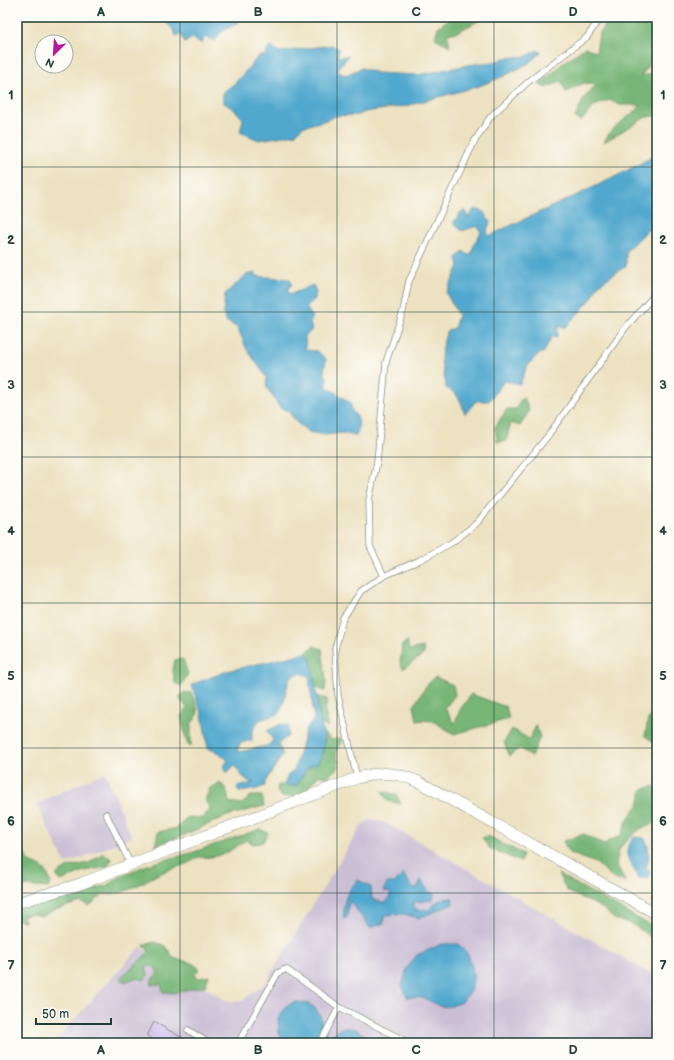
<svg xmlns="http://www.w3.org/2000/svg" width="674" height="1060" viewBox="0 0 674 1060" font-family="'Balsamiq Sans',sans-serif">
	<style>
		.industrial { fill: #cbbfd5 }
		.forest { fill: #77b677; stroke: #4b7a56 }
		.water { fill: #51a8ce; stroke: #387281 }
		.building { fill: #c8b6ed }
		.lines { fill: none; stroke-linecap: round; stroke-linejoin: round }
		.lane-casing { stroke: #868f7a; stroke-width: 7 }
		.street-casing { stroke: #868f7a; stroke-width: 12 }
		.lane { stroke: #fff; stroke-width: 5.5 }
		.street { stroke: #fff; stroke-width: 11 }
		.grid { fill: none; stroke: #1f3d34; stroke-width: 1; stroke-opacity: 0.55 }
		.neatline { fill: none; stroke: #1f3d34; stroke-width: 1.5 }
		.grid-label { font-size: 13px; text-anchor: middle; font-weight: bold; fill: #1f3d34 }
	</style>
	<rect width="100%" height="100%" fill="#fdfcf7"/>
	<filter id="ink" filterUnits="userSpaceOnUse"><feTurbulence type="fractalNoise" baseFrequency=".025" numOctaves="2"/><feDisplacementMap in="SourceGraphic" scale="8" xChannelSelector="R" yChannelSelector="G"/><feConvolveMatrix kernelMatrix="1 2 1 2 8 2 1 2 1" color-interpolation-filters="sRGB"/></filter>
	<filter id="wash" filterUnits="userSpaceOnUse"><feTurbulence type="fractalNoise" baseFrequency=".012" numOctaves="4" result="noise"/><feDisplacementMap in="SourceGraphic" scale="16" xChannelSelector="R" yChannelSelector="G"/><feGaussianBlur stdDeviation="0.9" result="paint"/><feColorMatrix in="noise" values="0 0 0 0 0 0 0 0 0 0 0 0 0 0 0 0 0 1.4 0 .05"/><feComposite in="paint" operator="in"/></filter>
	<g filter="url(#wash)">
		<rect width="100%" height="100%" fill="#ece1c0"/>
		<path class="industrial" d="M 105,772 L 132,837 L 66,864 L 36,804 Z
			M 369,820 L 378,820 L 391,826 L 657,977 L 657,1043 L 53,1043 L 140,947 L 227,1001 L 240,1002 L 264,985 L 362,825 Z"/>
		<path class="forest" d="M 452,17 L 486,17 L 457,32 L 447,34 L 450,46 L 435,38 L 438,27 Z
			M 609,17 L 632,17 L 633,22 L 641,23 L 641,17 L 657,17 L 657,58 L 652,60 L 641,76 L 657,73 L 657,116 L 646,117 L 604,142 C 611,126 630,118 641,105 L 620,105 L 609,100 L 594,106 L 581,121 L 575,118 L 584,98 L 596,85 L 584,83 L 566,92 L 561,81 L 546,88 L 539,85 L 562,64 L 585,47 L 596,52 L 599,34 Z
			M 524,398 L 529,411 L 520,426 L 511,423 L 506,441 L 497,442 L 495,427 L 507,409 L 517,409 L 520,400 Z
			M 407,641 L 409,650 L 423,647 L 424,654 L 403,669 L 400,663 L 402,645 Z
			M 313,646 L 322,649 L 326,680 L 325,691 L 316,688 L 311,659 L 306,653 Z
			M 183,659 L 188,674 L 181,686 L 175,683 L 173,670 L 175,660 Z
			M 435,677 L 453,685 L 455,695 L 445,708 L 454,724 L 460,710 L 471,694 L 506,707 L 509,719 L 454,734 L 433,721 L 417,720 L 414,706 L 426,686 Z
			M 184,692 L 191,693 C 197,706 202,713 191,724 L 191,746 L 187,744 L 181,716 L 187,708 L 179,698 Z
			M 317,696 L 327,699 L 325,713 L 328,723 L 327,727 L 321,724 Z
			M 657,711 L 657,744 L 645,736 L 648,719 Z
			M 536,726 L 540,737 L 531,757 L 520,748 L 509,756 L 504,742 L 512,729 L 529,739 Z
			M 325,733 L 332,740 L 342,738 L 341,744 L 336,752 L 339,766 L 327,778 L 320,775 L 300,796 L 282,797 L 277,792 L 278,785 L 296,786 L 307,768 L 323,755 Z
			M 220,783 L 226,788 L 229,802 L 242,804 L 251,796 L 262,796 L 264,806 L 227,816 L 184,835 L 155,846 L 158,832 L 177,828 L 187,817 L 203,818 L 210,808 L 205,800 L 210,788 Z
			M 657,786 L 657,822 L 640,829 L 620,847 L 616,864 L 626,882 L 614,879 L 596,863 L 569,853 L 563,841 L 584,834 L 604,844 L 621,835 L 629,817 L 639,804 L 642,789 Z
			M 382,791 L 396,794 L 401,804 L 388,801 Z
			M 260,829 L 268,833 L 263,842 L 254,844 L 246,840 C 229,852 219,859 198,857 C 186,866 174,867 161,873 C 143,881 124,897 104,894 L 89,906 L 81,902 L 55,910 L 42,916 L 32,914 L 22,916 L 25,921 L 17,920 L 17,910 L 21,908 L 76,892 L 106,886 L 124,874 L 153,863 L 194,852 Z
			M 488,836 L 523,854 L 521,862 L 489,848 L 482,838 Z
			M 17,843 L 23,846 C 27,869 33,859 45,870 C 47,873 49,878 51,882 L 48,888 L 25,886 L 17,889 Z
			M 103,853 L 112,859 L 107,867 L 84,871 L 61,881 L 56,875 L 68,867 L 89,863 Z
			M 558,874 L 657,929 L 657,941 L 632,924 L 614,919 L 602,908 L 567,891 Z
			M 155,942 L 166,946 L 173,958 L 192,963 L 200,969 L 194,974 L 199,978 L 209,976 L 205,986 L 173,993 L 163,992 L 161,984 L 151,985 L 153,978 L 158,973 L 154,966 L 146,966 L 148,975 L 144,980 L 136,978 L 124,982 L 120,978 L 149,952 L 144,945 Z"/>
		<path class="water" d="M 160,17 L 236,17 L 239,22 L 220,33 L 215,41 L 204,37 L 202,44 L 192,38 L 185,43 L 181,34 L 176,36 L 172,28 Z
			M 332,45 L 339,49 L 337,57 L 348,56 L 344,62 L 339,65 L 338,72 L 345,75 L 362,68 L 377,73 L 418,75 L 479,63 L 491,63 L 505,58 L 527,56 L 537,50 L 541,52 L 529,63 L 502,77 L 479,86 L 406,106 L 365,112 L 358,115 L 335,116 L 327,120 L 302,127 L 296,134 L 259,140 L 240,132 L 243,119 L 237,112 L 223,102 L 223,92 L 234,84 L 259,56 L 265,56 L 269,47 L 281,52 Z
			M 657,154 L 657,220 L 655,221 L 654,227 L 648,230 L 626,251 L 626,266 L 598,285 L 592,298 L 566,327 L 558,327 L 557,337 L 552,336 L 544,352 C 531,356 524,372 520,384 L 504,381 L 489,401 L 476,401 L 465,414 C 461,401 459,394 446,388 C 446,381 444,378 443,372 C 439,357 442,345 447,331 L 454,328 L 458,315 L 446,293 L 459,266 L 457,258 L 463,251 L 470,256 L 475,242 L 481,232 L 477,226 L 462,231 L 453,223 L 460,213 L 465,210 L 468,218 L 474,209 L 483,211 L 490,222 L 487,231 L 489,236 C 545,208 603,186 657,154 Z
			M 255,273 L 257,276 L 290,279 L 292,284 L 287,290 L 291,294 L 313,285 L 316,291 L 315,299 L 306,307 L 312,316 L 310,323 L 312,330 L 305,336 L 306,350 L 317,351 L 326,359 L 324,372 L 327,377 L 327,388 C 336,391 342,398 351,403 L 352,411 C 360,417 360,427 356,436 L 342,433 L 325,435 L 309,432 L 297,423 L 288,411 L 280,408 L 266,386 L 267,378 L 246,348 L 238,328 L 226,321 L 223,314 L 225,294 L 246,275 Z
			M 306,653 L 311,659 L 321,724 C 326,737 325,751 318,763 C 305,766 303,776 296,786 L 284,785 L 288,775 L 294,771 L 306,728 L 314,720 L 309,676 L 300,673 L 290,677 C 285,692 286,700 279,714 L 259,720 L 252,732 L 252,740 L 240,743 L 237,752 C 248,751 257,747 268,746 L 273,740 L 267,731 L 280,724 L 289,726 L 288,736 L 278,744 L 283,754 L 265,782 L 265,786 L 254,790 L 239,792 L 237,787 L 253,783 C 244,780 239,773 235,765 L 227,773 L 224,766 L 228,760 L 215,751 L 208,749 L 202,714 L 191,685 L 227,671 Z
			M 634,837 L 644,838 C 650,846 650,858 646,867 L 650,872 L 649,878 L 639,878 C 630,861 622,855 634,837 Z
			M 403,874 L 413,888 L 418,887 L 421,880 L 429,892 L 434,894 L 433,900 L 414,902 L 414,909 L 428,910 L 439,900 L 452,898 L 453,904 L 419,918 L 404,914 L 384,915 L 384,923 L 370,928 L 350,901 L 348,907 L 348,916 L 344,919 C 343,901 345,893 358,880 L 371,887 L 372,899 L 386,903 L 391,893 L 383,891 L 387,883 L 394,883 Z
			M 442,944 L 458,944 C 461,947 466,951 468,955 C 477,974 475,1000 451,1006 C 438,1009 435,1002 425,999 C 420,997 412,997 407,997 L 402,986 L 407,968 L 417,955 Z
			M 294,1002 C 312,1001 323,1011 322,1030 L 313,1043 L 288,1043 L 279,1034 L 278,1018 L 287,1006 Z
			M 342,1028 C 354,1027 364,1031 369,1043 L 327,1043 L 335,1032 Z"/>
		<g id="blocks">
			<path class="building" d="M 154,1022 L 192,1043 L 160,1043 L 147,1036 Z"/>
		</g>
	</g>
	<g filter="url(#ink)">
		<use href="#blocks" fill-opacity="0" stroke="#868f7a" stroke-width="1"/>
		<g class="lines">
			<defs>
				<path id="lane" d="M 384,576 L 370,546 L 369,500 L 377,462 L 386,362 L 403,311 L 409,281 L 474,142 L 491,116 L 528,82 L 587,37 L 601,17
					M 357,778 L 338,695 L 335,649 L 343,618 L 361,591 L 384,576 L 420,560 L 451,543 L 476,524 L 547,437 L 626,327 L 657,292
					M 106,814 L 131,865
					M 188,1030 L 204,1040 L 204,1043
					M 238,1043 L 278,973 L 286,969 L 339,1007 L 409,1043
					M 320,1043 L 339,1007
					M 390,1043 L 394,1036"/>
				<path id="street" d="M 17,903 L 80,884 L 357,778 C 382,771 396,772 419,782 L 657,914"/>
			</defs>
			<use href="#lane" class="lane-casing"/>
			<use href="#street" class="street-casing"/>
			<use href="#lane" class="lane"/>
			<use href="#street" class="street"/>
		</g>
	</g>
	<path class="grid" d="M 180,17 L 180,1043M 337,17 L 337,1043M 494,17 L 494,1043M 17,167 L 657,167M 17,312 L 657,312M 17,457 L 657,457M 17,603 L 657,603M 17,748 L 657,748M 17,893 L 657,893"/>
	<rect width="674" height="1060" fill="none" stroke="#fdfcf7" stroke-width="44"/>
	<g transform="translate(54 54) rotate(205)"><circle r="19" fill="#fdfcf7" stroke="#a4b0a9"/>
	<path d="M0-3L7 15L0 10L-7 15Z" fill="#b5179e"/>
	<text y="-6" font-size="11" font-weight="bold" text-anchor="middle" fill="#1f3d34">N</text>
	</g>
	<path d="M36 1018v6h75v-6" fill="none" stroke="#1f3d34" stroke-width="2"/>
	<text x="42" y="1018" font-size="12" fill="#1f3d34" stroke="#fdfcf7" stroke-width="3" paint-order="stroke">50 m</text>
	<rect x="22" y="22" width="630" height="1016" class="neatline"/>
	<g class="grid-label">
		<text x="101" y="16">A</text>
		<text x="258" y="16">B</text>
		<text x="416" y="16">C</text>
		<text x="573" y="16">D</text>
		<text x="11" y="99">1</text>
		<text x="663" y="99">1</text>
		<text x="11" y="244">2</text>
		<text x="663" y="244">2</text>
		<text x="11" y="389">3</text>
		<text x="663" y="389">3</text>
		<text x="11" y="535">4</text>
		<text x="663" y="535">4</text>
		<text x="11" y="680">5</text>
		<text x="663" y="680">5</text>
		<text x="11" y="825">6</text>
		<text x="663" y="825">6</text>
		<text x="11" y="970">7</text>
		<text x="663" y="970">7</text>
		<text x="101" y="1054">A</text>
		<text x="258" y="1054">B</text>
		<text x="416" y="1054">C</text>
		<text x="573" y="1054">D</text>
	</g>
</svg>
